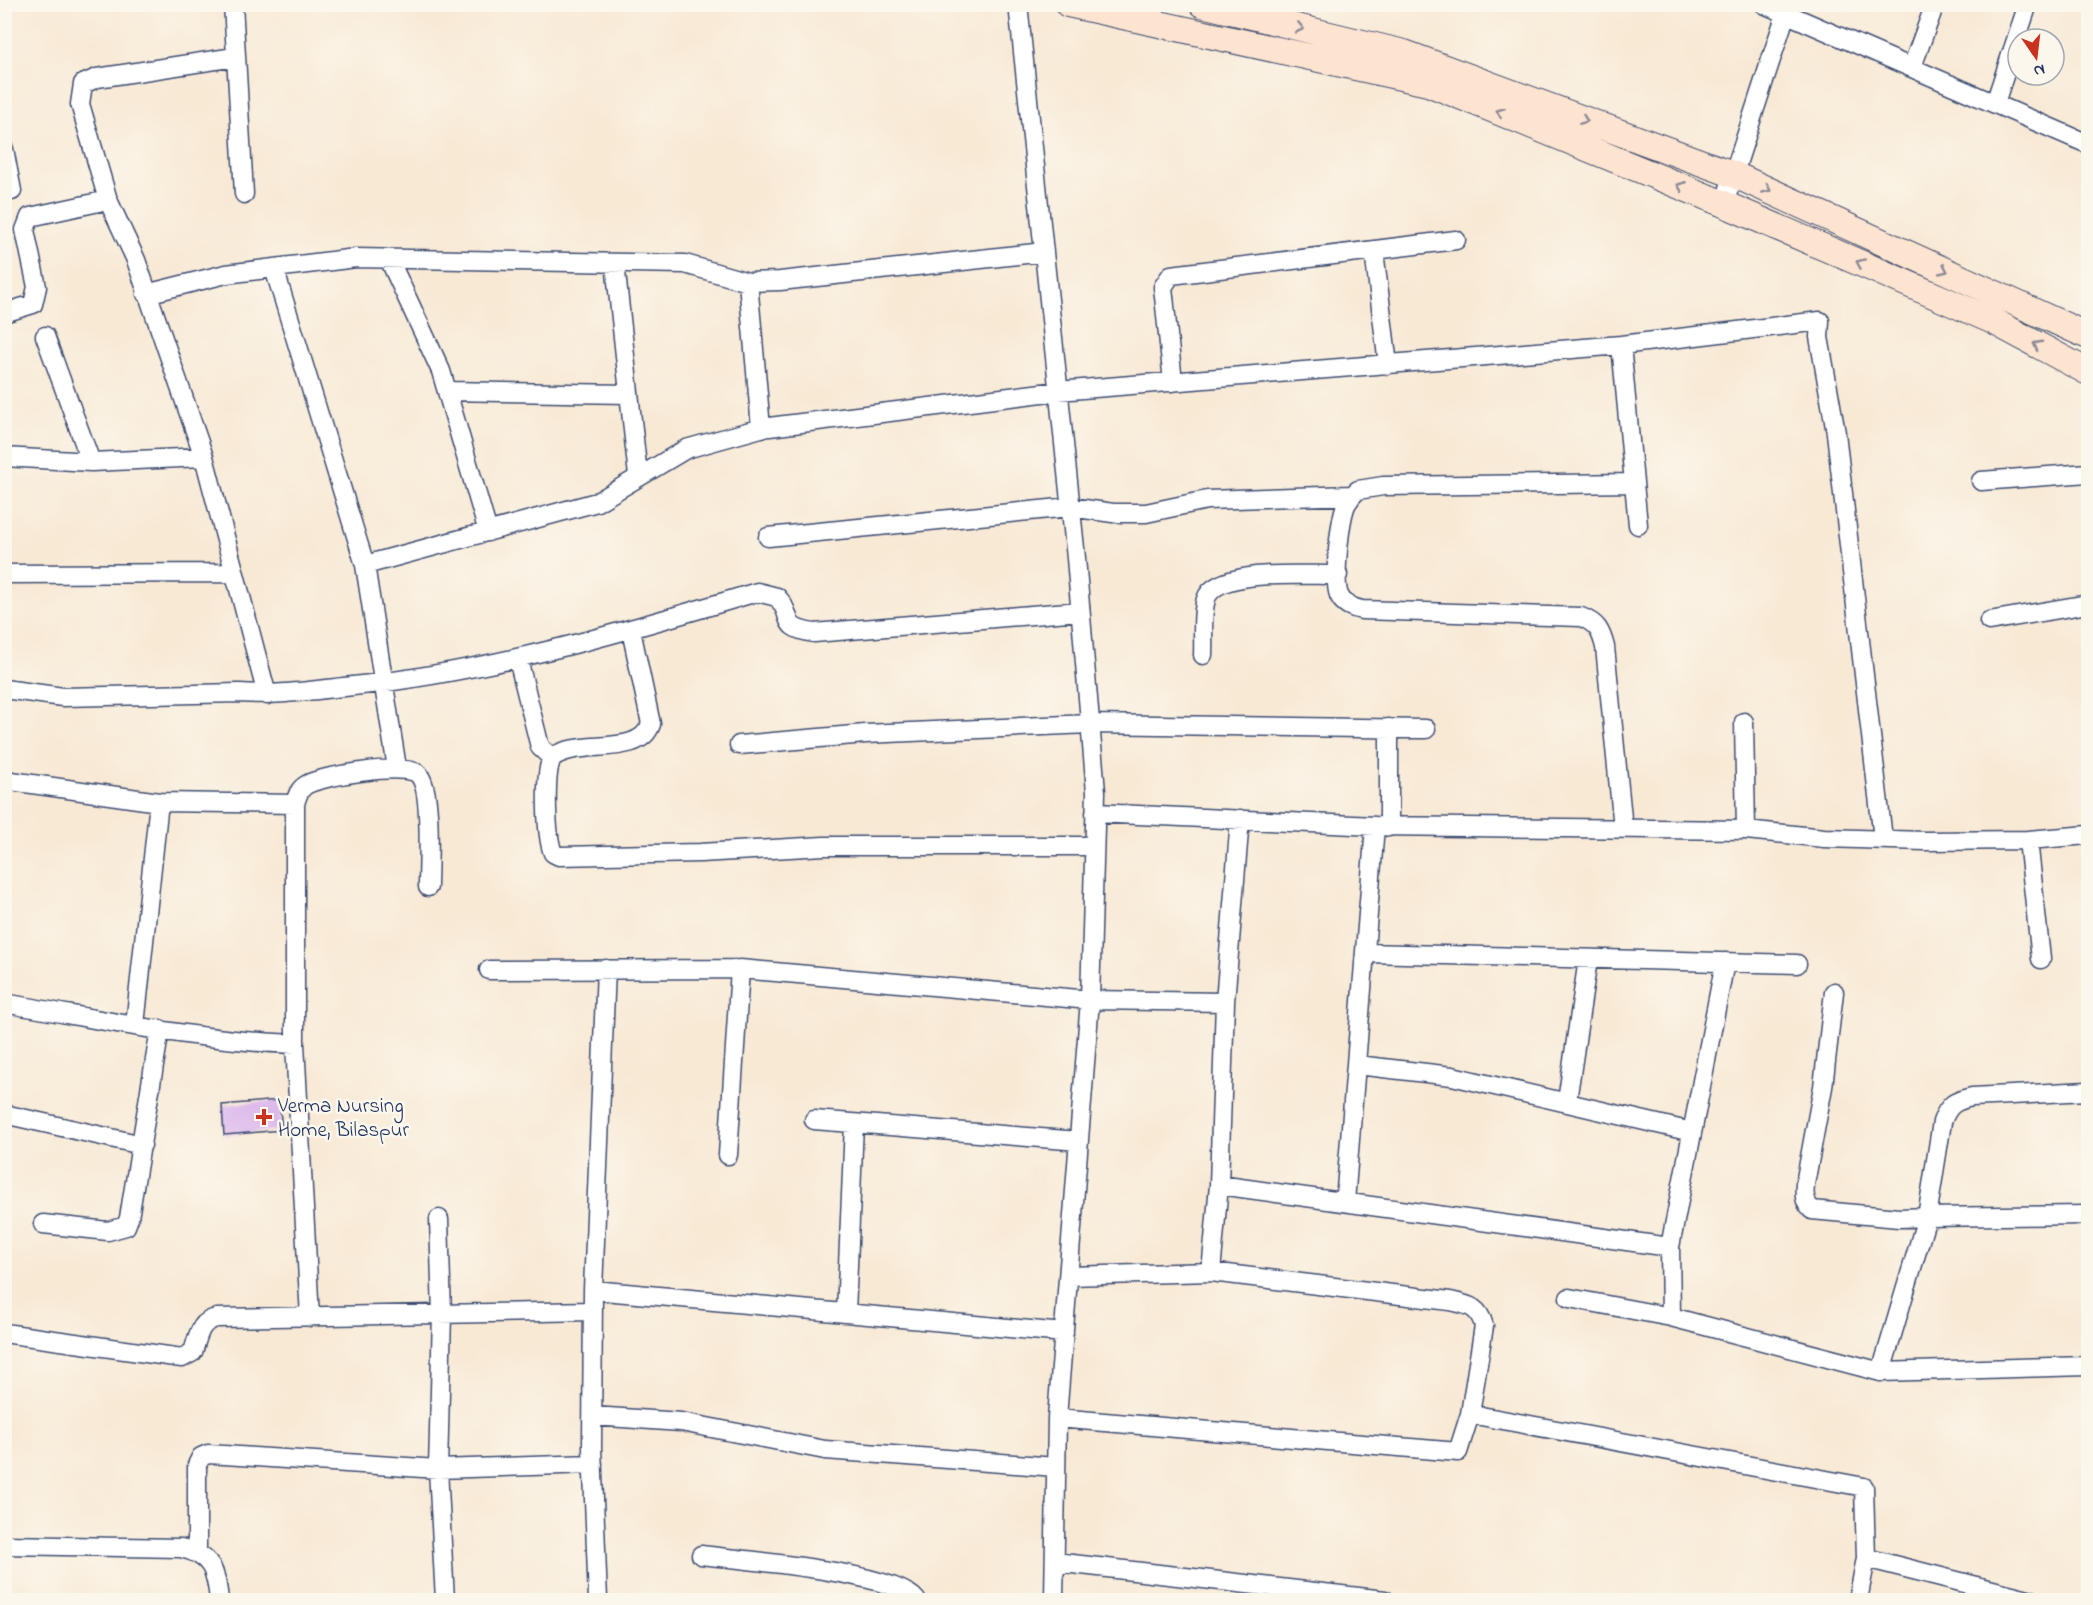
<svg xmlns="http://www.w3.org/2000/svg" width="2093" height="1605" viewBox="0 0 2093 1605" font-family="'Indie Flower',sans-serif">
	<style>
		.building { fill: #d8b1ec }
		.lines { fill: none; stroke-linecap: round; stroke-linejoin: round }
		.minor-casing { stroke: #3c4b70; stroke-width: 21 }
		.secondary-casing { stroke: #3c4b70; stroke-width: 28 }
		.minor { stroke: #fff; stroke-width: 18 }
		.secondary { stroke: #fde4d0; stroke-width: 26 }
		.oneway { stroke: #8c8a97 }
		.poi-dot { fill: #c8321e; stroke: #fbf7ec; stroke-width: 2 }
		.labels { text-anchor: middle; stroke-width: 5; stroke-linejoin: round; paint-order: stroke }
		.poi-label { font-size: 21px; fill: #1b2f5e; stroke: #fbf7ec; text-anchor: start }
	</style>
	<rect width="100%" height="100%" fill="#fbf7ec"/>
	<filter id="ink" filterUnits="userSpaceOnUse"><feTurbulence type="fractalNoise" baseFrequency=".0167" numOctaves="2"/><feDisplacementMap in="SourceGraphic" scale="12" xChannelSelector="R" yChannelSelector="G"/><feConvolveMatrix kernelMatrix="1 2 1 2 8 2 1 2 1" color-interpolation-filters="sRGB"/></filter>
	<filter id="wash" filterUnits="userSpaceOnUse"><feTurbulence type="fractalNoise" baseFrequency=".008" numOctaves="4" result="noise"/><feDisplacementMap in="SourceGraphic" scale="24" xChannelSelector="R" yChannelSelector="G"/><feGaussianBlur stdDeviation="1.35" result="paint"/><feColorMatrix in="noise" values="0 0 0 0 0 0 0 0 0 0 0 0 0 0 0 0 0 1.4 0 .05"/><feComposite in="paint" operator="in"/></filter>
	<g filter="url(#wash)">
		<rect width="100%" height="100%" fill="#f8e9d5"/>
		<g id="blocks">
			<path class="building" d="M 279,1100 L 282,1130 L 224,1135 L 222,1105 Z"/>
		</g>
	</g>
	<g filter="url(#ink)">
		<use href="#blocks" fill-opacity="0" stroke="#3c4b70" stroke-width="1.5"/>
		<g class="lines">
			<defs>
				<path id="minor" d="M 233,4 L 244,194
					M 1018,4 L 1076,558 L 1096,792 L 1090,1000 L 1057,1418 L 1054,1600
					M 1764,4 L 2088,144
					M 235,57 L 97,78 L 83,84 L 80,104 L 108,200 L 136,260 L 204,457 L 267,695
					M 1912,67 L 1935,4
					M 1995,103 L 2028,4
					M 4,149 L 12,191
					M 1724,204 L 1789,4
					M 1374,251 L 1388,365
					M 389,259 L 441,371 L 488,532
					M 615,263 L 638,476
					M 274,268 L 365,565 L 397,768
					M 748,282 L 761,428
					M 146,294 L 226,274 L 356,258 L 685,264 L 748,282 L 780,281 L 1044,252
					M 4,313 L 33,304 L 37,287 L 25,230 L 30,217 L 108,200
					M 45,336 L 91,462
					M 1621,345 L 1638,525
					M 1173,382 L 1163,287 L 1171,275 L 1456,240
					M 447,391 L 629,394
					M 4,457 L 91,462 L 204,457
					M 1981,481 L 2088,473
					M 768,537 L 1070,507 L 1113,513 L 1146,513 L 1207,500 L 1352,495
					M 365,565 L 597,502 L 686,449 L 761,428 L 1058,391 L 1621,345 L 1820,321 L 1819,337 L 1836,433 L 1883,839
					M 4,574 L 234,573
					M 1989,621 L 2088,604
					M 631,630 L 651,724 C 639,759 578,737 552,758 C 544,774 546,836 553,853 L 559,856 L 700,853 L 824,846 L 1094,846
					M 1203,655 C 1204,638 1201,615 1206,599 C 1216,567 1309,576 1338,575
					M 518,659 L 540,747 L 552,758
					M 4,689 L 63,697 L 239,693 C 278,696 315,690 353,686 C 492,671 624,632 757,592 L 777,597 C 796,617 777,627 814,633 L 1080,611
					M 1744,722 L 1746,830
					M 1389,728 L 1389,827
					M 739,745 L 865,734 L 1090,724 L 1426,729
					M 4,780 L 159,802 L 295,804
					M 1095,813 L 1375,826 L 1746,830 L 1824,838 L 1925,841 L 2028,840 L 2088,835
					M 1623,828 L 1605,647 C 1601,631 1597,623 1581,617 L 1362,610 C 1353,608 1343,605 1339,595 C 1333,580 1340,520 1346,505 C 1349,499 1353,494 1358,490 L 1383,486 L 1634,483
					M 2028,840 L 2041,959
					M 1366,953 L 1797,964
					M 489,970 L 740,969 L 1090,1000 L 1225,1002 L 1219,1185
					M 1834,992 L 1823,1087 L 1805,1184 C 1804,1195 1804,1202 1812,1210 L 1899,1218 L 1927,1217 L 1942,1122 C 1948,1105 1954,1101 1972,1097 L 2088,1091
					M 1225,1002 L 1240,819
					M 4,1003 C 100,1019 197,1041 295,1044
					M 135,1025 L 159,802
					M 1357,1065 L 1452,1076 L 1692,1132
					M 1567,1101 L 1588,959
					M 4,1114 L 142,1145
					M 814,1120 L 1079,1141
					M 728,1155 L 740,969
					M 1345,1202 L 1375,826
					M 439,1219 L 442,1314 L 438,1469 L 445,1600
					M 43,1224 L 108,1231 L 126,1226 L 129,1218 L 160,1029
					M 1670,1247 L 1725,962
					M 1211,1272 L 1450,1301 C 1468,1305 1479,1306 1484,1326 L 1470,1414
					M 1069,1276 L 1211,1272 L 1219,1185 L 1670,1247 L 1671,1317 L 1881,1372 L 2088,1366
					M 593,1290 L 1064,1333
					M 1569,1298 L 1671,1317
					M 846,1313 L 854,1124
					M 310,1317 L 295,1044 L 295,804 C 297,796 299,789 306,785 C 320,776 407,762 418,774 C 433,788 428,865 428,887
					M 4,1333 L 182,1358 L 193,1352 C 198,1337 199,1321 217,1318 L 593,1311
					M 1881,1372 L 1927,1217 L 2088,1215
					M 593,1416 L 681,1422 L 825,1450 L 1056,1467
					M 1057,1418 L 1458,1452 L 1470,1414 L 1864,1487 L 1866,1558 L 2032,1600
					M 4,1545 L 181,1548 C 212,1555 216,1571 219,1600
					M 197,1551 L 197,1465 L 201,1457 L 208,1454 L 438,1469 L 593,1464
					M 701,1555 C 741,1560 895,1572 916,1600
					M 1055,1562 L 1385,1600
					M 598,1600 L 592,1448 L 593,1290 L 606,969
					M 1858,1600 L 1866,1558"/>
				<path id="secondary" d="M 1068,4 L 1428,83 L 1724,204 L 1991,320 L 2088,372
					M 1202,4 L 1404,53 L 1735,175 L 2088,336"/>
			</defs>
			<use href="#minor" class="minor-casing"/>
			<use href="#secondary" class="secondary-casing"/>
			<use href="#minor" class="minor"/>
			<use href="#secondary" class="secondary"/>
		</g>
		<defs><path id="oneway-chevron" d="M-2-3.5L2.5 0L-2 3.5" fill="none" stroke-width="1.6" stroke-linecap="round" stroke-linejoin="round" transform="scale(1.5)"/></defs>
		<g class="oneway">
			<use href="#oneway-chevron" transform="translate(1300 28) rotate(13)"/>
			<use href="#oneway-chevron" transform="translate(1500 112) rotate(-158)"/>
			<use href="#oneway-chevron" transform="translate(1584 120) rotate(21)"/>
			<use href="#oneway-chevron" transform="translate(1681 186) rotate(-158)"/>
			<use href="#oneway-chevron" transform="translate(1767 189) rotate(25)"/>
			<use href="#oneway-chevron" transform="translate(1860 263) rotate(-156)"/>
			<use href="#oneway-chevron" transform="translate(1944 270) rotate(25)"/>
			<use href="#oneway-chevron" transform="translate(2037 345) rotate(-152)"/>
		</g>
	</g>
	<path class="poi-dot" d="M261 1108h6v6h6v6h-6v6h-6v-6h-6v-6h6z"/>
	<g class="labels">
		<g class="poi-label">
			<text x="278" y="1112">Verma Nursing<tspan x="278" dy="24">Home, Bilaspur</tspan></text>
		</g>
	</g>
	<rect width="2093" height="1605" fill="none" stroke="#fbf7ec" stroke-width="24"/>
	<g transform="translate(2036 57) rotate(166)"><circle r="28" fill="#fbf7ec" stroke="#a1a7b3" stroke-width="1.5"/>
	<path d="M0-4.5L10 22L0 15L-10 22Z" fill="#c8321e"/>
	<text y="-9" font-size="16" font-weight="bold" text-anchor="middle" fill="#1b2f5e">N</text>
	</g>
</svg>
